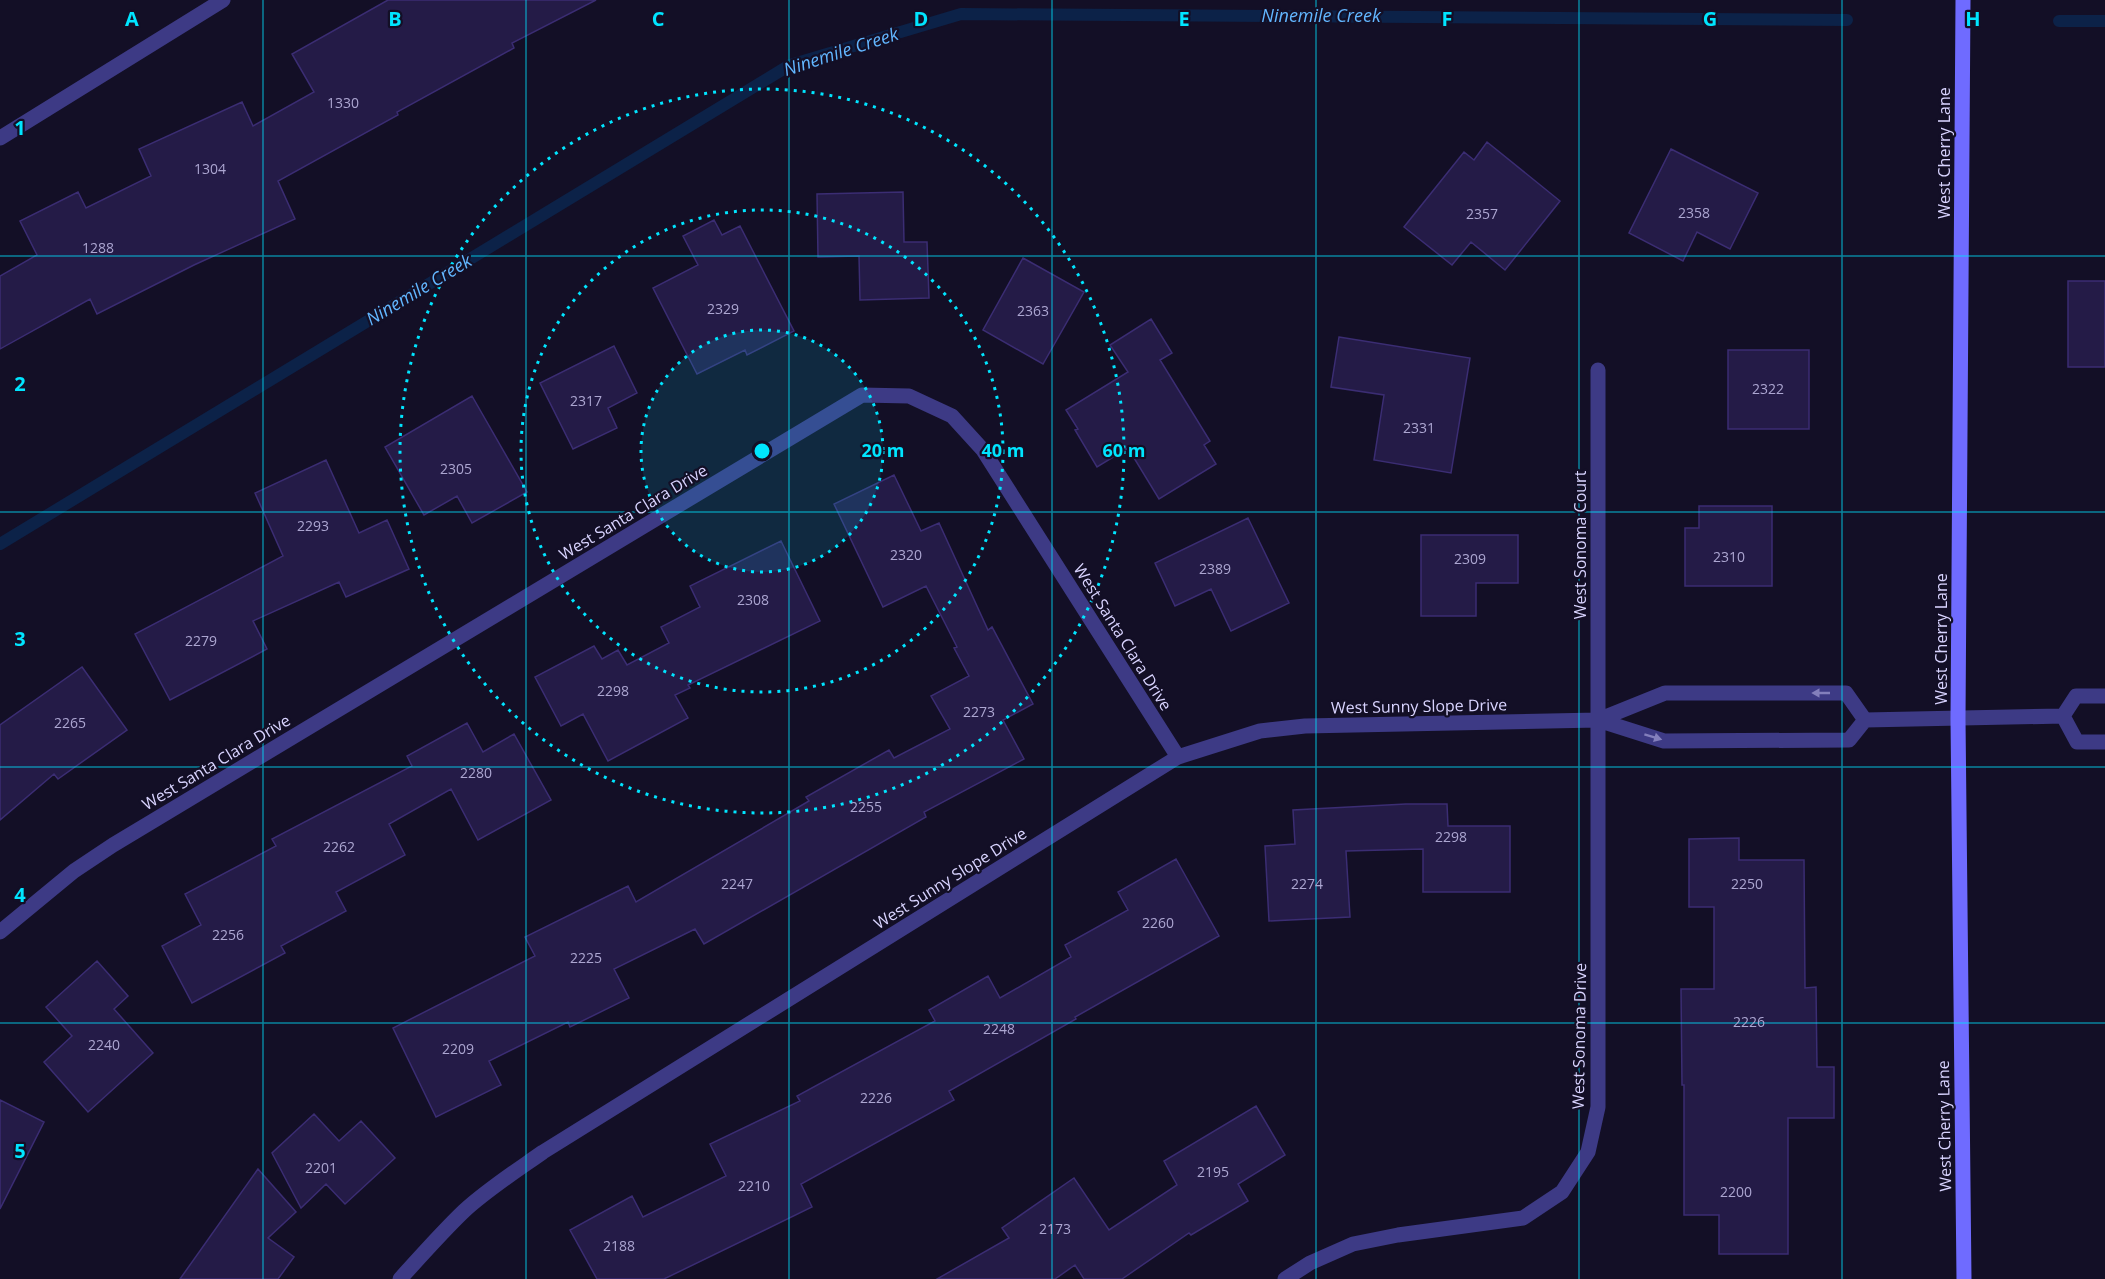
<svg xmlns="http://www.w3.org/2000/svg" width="2105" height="1279" viewBox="0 0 2105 1279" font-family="'Open Sans',sans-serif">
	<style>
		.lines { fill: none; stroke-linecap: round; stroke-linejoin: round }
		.stream { stroke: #0c2248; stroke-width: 12 }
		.building { fill: #241b47; stroke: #3b2d73; stroke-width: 1.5 }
		.minor { stroke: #3d3a85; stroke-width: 15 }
		.secondary { stroke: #6f6bff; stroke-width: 15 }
		.oneway { fill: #837fbc }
		.grid { fill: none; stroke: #00e5ff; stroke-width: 1.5; stroke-opacity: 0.55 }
		.ring { fill: none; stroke: #00e5ff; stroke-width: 3; stroke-dasharray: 3 6 }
		.labels { text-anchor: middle; stroke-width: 4.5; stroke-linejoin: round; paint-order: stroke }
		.number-label { font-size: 14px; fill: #aca6d1 }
		.street-label { font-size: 16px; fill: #d9d4ff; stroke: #130f26 }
		.water-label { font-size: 18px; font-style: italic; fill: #62b6ff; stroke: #130f26 }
		.grid-label { font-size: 20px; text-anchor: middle; font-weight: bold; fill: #00e5ff; stroke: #130f26; stroke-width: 4.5; stroke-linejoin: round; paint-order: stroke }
		.centre { fill: #00e5ff; stroke: #130f26; stroke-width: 3 }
		.ring-label { font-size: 18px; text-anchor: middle; font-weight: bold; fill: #00e5ff; stroke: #130f26; stroke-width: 4.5; stroke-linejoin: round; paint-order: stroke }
	</style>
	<rect width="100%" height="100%" fill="#130f26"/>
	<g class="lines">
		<path class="stream" d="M 2059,21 L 2105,21
			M 0,544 L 790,65 L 961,14 L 1847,20"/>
	</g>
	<path class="building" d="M 388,0 L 596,0 L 512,43 L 514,48 L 397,112 L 398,115 L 278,181 L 295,219 L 194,265 L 97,314 L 90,299 L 0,349 L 0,276 L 37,255 L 20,221 L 78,192 L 86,208 L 151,176 L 139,149 L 242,102 L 253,126 L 314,92 L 292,54 Z
		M 1487,142 L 1560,201 L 1505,270 L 1471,242 L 1452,265 L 1404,227 L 1464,152 L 1474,160 Z
		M 1671,149 L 1758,193 L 1730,249 L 1697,232 L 1683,261 L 1629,233 Z
		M 903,192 L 904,242 L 927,242 L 929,298 L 860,300 L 859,256 L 818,257 L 817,194 Z
		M 714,220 L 722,235 L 740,226 L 794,331 L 747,355 L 745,350 L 697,374 L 653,288 L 698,265 L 683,236 Z
		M 1023,258 L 1084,292 L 1043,364 L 983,330 Z
		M 2068,281 L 2105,281 L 2105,367 L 2068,367 Z
		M 1151,319 L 1172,353 L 1160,360 L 1210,441 L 1204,445 L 1216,464 L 1159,499 L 1128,448 L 1097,467 L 1075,430 L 1078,429 L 1066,410 L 1128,372 L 1110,345 Z
		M 1339,337 L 1470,358 L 1451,473 L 1374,460 L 1384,395 L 1331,387 Z
		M 614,346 L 637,393 L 608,408 L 617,428 L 573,449 L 540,383 Z
		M 1728,350 L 1809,350 L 1809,429 L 1728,429 Z
		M 472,396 L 527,492 L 472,523 L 457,496 L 424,515 L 385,447 Z
		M 326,460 L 359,533 L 387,520 L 409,569 L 346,597 L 339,582 L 253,621 L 267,649 L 170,700 L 135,634 L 283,556 L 255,493 Z
		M 894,475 L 921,531 L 939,523 L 988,630 L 992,627 L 1033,704 L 1003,720 L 1024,759 L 924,812 L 926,817 L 704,944 L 695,929 L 614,969 L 629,998 L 570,1027 L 568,1022 L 489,1061 L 501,1085 L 436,1117 L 393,1028 L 535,956 L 525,937 L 628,886 L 636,902 L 809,801 L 806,797 L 889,750 L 894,758 L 950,729 L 931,696 L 969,676 L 954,648 L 957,647 L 926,586 L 883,607 L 834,504 Z
		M 1699,506 L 1772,506 L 1772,586 L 1685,586 L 1685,528 L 1699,528 Z
		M 1248,518 L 1289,603 L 1231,631 L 1211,589 L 1175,606 L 1155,563 Z
		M 1421,535 L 1518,535 L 1518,583 L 1476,583 L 1476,616 L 1421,616 Z
		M 781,541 L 820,621 L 688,685 L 690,688 L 675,695 L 688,718 L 608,761 L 583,714 L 561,726 L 535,677 L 594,646 L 602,659 L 618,650 L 627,665 L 669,643 L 661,627 L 700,607 L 690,586 Z
		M 82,667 L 127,730 L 58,779 L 54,774 L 0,820 L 0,725 Z
		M 467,723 L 483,752 L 514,734 L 551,800 L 478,840 L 451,789 L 389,824 L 405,855 L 336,892 L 346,911 L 281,946 L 285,953 L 192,1003 L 162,946 L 201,925 L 185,894 L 276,846 L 272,839 L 412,766 L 407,756 Z
		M 1406,804 L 1447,804 L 1448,826 L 1510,826 L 1510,892 L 1423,892 L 1423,849 L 1346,851 L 1350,917 L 1269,921 L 1265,846 L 1295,844 L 1293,810 Z
		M 1739,838 L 1739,860 L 1804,860 L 1805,988 L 1816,987 L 1817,1067 L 1834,1067 L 1834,1118 L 1788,1118 L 1788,1254 L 1719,1254 L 1719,1215 L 1684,1215 L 1684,1085 L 1682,1085 L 1681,989 L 1714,989 L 1714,907 L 1689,907 L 1689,839 Z
		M 1176,859 L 1219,936 L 1075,1017 L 1076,1019 L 949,1091 L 954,1100 L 801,1184 L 812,1207 L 664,1279 L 597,1279 L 570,1230 L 632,1196 L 643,1217 L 726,1176 L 710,1144 L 800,1101 L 797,1096 L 935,1021 L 929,1010 L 988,976 L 1000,998 L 1071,957 L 1065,945 L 1128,910 L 1118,892 Z
		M 97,961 L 128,996 L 114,1009 L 153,1053 L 88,1112 L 44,1062 L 72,1036 L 46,1007 Z
		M 0,1100 L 44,1122 L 0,1209 Z
		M 1256,1106 L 1285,1155 L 1238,1184 L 1248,1201 L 1191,1235 L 1189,1233 L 1122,1279 L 1084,1279 L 1075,1265 L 1055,1279 L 937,1279 L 1009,1238 L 1002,1228 L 1074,1178 L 1109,1230 L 1177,1185 L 1164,1161 Z
		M 314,1114 L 339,1141 L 361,1121 L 395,1158 L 345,1204 L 326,1184 L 301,1208 L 272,1153 Z
		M 258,1169 L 296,1212 L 268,1238 L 294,1257 L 278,1279 L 180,1279 Z"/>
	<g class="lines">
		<path class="minor" d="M 0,138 L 223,0
			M 2063,716 L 2077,742 L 2105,742
			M 2063,716 L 2076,696 L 2105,696
			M 1865,720 L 2063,716
			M 0,932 L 74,871 L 113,845 L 862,395 L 909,396 L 952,416 L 983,450 L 1178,757
			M 400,1279 C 421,1256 442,1232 464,1211 C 488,1189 516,1171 543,1152 L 1178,757 L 1260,731 L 1305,726 L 1598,720 L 1664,741 L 1849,740 L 1865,720 L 1846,693 L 1665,693 L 1598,720
			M 1285,1279 L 1310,1263 L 1353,1244 L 1398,1235 L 1523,1218 L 1562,1192 L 1588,1152 L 1598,1107 L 1598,370"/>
		<path class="secondary" d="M 1963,0 L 1958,719 L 1964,1279"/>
	</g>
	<defs><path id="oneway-solid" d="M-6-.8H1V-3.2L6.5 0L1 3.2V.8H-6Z" transform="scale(1.5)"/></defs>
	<g class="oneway">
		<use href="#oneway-solid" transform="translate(1821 693) rotate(180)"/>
		<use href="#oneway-solid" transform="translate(1653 737) rotate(17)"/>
	</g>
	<path class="grid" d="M 263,0 L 263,1279M 526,0 L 526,1279M 789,0 L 789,1279M 1052,0 L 1052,1279M 1316,0 L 1316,1279M 1579,0 L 1579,1279M 1842,0 L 1842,1279M 0,256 L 2105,256M 0,512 L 2105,512M 0,767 L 2105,767M 0,1023 L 2105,1023"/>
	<circle cx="762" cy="451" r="121" fill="#00e5ff" fill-opacity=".12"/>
	<g class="ring">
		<circle cx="762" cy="451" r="121"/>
		<circle cx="762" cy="451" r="241"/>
		<circle cx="762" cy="451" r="362"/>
	</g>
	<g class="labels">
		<g class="number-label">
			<text x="343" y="108">1330</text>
			<text x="210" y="174">1304</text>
			<text x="1694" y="218">2358</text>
			<text x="1482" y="219">2357</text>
			<text x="98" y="253">1288</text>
			<text x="723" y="314">2329</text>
			<text x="1033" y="316">2363</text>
			<text x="1768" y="394">2322</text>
			<text x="586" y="406">2317</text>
			<text x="1419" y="433">2331</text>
			<text x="456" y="474">2305</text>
			<text x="313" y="531">2293</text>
			<text x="906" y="560">2320</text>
			<text x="1729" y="562">2310</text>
			<text x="1470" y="564">2309</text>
			<text x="1215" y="574">2389</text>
			<text x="753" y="605">2308</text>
			<text x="201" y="646">2279</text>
			<text x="613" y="696">2298</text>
			<text x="979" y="717">2273</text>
			<text x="70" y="728">2265</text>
			<text x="476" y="778">2280</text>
			<text x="866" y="812">2255</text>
			<text x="1451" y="842">2298</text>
			<text x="339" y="852">2262</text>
			<text x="737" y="889">2247</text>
			<text x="1307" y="889">2274</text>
			<text x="1747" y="889">2250</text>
			<text x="1158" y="928">2260</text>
			<text x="228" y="940">2256</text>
			<text x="586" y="963">2225</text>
			<text x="1749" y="1027">2226</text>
			<text x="999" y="1034">2248</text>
			<text x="104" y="1050">2240</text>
			<text x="458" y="1054">2209</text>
			<text x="876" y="1103">2226</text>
			<text x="321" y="1173">2201</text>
			<text x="1213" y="1177">2195</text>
			<text x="754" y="1191">2210</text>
			<text x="1736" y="1197">2200</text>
			<text x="1055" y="1234">2173</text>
			<text x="619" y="1251">2188</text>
		</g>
		<g class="street-label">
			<text transform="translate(1944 153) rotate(-90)" y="6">West Cherry Lane</text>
			<text transform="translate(633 512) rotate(-31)" y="6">West Santa Clara Drive</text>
			<text transform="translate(1580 545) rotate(-90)" y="6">West Sonoma Court</text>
			<text transform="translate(1123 637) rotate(58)" y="6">West Santa Clara Drive</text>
			<text transform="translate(1941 639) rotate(-90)" y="6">West Cherry Lane</text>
			<text transform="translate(1419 706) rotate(-1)" y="6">West Sunny Slope Drive</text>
			<text transform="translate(216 762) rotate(-31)" y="6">West Santa Clara Drive</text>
			<text transform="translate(950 878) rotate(-32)" y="6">West Sunny Slope Drive</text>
			<text transform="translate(1579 1036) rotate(-89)" y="6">West Sonoma Drive</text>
			<text transform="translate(1944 1126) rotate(-91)" y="6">West Cherry Lane</text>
		</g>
		<g class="water-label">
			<text x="1321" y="22">Ninemile Creek</text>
			<text transform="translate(841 52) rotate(-18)" y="6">Ninemile Creek</text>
			<text transform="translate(419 290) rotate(-31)" y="6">Ninemile Creek</text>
		</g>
	</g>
	<g class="grid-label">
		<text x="132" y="26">A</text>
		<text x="395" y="26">B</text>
		<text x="658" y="26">C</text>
		<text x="921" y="26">D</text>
		<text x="1184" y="26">E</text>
		<text x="1447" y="26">F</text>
		<text x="1710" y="26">G</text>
		<text x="1973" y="26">H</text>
		<text x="20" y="135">1</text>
		<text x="20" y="391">2</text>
		<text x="20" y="646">3</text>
		<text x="20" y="902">4</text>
		<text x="20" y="1158">5</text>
	</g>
	<circle cx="762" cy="451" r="9" class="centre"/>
	<g class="ring-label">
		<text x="883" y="457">20 m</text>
		<text x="1003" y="457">40 m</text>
		<text x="1124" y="457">60 m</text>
	</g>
</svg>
